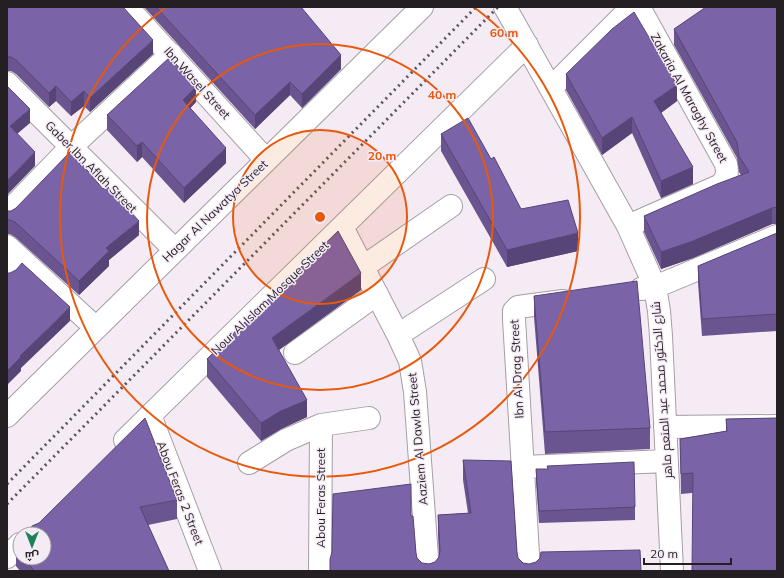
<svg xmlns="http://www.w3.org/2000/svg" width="784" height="578" viewBox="0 0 784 578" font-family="Mulish,Cairo,sans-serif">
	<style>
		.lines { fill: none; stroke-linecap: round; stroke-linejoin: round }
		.minor-casing { stroke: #a69da5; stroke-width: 24 }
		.minor { stroke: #fff; stroke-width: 22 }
		.rail { stroke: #5a555a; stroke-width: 3; stroke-dasharray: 2 4; stroke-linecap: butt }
		.wall { fill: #6a5590 }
		.shaded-wall { fill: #564576 }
		.building { fill: #7b63a8; stroke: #564576 }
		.ring { fill: none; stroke: #e8590c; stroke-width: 2 }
		.labels { text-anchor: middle; stroke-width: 3; stroke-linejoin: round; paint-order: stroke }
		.street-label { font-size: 12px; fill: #231f23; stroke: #f5ebf5 }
		.centre { fill: #e8590c; stroke: #f5ebf5; stroke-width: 2 }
		.ring-label { font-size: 12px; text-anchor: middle; font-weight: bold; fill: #e8590c; stroke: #f5ebf5; stroke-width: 3; stroke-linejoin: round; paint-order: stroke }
	</style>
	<rect width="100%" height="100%" fill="#f5ebf5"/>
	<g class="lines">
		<defs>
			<path id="minor" d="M 127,7 L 266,160
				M 505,7 L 628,226 L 655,287 L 659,311 L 661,336 L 672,571
				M 7,83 L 175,250
				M 551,88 L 632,7
				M 7,213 L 71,147 L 171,54
				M 628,226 L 721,185 C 727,178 728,173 726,164 L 639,7
				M 342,227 L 398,335 L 410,361 L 415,392 L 428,571
				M 7,246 L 96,328
				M 363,267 L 451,206
				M 7,275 L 22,260
				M 641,289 L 655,287 L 777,236
				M 398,335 L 484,279
				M 295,353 L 377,294
				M 150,415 L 210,571
				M 7,416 L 422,7
				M 665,427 L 777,426
				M 125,440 L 527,45
				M 249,463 L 286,440 L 321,425 L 369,418
				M 523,467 L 667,461
				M 7,557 L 20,544
				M 320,571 L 321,425
				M 529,571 L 514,319 L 514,311 L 518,307 L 563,301"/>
		</defs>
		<use href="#minor" class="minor-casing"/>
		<use href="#minor" class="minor"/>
		<path class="rail" d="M 7,484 L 476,7
			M 7,504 L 498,7"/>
	</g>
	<path class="wall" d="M 7,7 L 153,54 L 90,112 L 84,106 L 71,116 L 56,101 L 49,107 L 16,74 L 11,71 L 7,71 Z
		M 144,7 L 301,7 L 341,69 L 302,108 L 290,95 L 255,129 Z
		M 777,7 L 777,224 L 772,224 L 693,258 L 661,269 L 644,232 L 644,216 L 741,175 L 739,172 L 737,158 L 674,45 L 674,29 Z
		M 566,74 L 677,101 L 661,113 L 693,184 L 661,198 L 632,133 L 602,155 L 566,90 Z
		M 196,102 L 190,108 L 226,163 L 184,203 L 142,157 L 137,162 L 107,130 L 107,115 Z
		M 441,134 L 491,159 L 521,209 L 578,251 L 507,267 L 441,151 Z
		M 7,211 L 139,235 L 109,260 L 109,266 L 79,295 L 15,237 L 10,234 L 7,234 Z
		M 777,233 L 777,331 L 702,336 L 698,283 L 698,266 Z
		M 361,290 L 279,350 L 307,417 L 281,429 L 261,441 L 207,377 L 207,359 Z
		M 534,296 L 650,428 L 650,449 L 545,454 L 534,317 Z
		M 777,418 L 692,493 L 681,494 L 680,439 L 726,431 L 726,419 Z
		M 463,460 L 517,552 L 518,558 L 523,563 L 529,564 L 330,571 L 411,516 L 416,553 L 417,558 L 422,563 L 429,564 L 435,562 L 439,557 L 439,556 L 438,534 L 438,515 L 468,513 L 463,480 Z
		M 536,469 L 635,507 L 635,520 L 539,523 L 536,481 Z
		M 177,500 L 177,519 L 148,525 L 169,571 L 20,571 L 16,566 L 16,546 L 20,542 L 20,558 L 44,558 L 29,533 L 32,526 Z"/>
	<path class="shaded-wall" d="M 153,40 L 153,54 L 90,112 L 90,98 Z
		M 341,55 L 341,69 L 302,108 L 302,94 Z
		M 290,82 L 290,95 L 255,129 L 255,115 Z
		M 677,85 L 677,101 L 654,118 L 654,101 Z
		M 56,86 L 56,101 L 49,107 L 49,93 Z
		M 196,87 L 196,102 L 183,116 L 183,100 Z
		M 84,91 L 84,106 L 71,116 L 71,102 Z
		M 30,109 L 30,123 L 10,140 L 10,126 Z
		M 632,117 L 632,133 L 602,155 L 602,138 Z
		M 142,142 L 142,157 L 137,162 L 137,146 Z
		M 226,148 L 226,163 L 184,203 L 184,188 Z
		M 35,152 L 35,166 L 7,195 L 7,181 Z
		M 693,167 L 693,184 L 661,198 L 661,181 Z
		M 772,208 L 772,224 L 693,258 L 661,269 L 661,252 Z
		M 139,221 L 139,235 L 109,260 L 109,266 L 79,295 L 79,281 L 106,248 Z
		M 578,233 L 578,251 L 507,267 L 507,250 Z
		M 361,273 L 361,290 L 272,355 L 272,338 Z
		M 70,307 L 70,321 L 21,368 L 21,371 L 7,385 L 7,371 L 20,356 Z
		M 307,400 L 307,417 L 281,429 L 261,441 L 261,423 L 281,411 Z"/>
	<path class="building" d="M 7,7 L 123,7 L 153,40 L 90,98 L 84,91 L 71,102 L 56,86 L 49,93 L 16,60 L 11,57 L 7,57 Z
		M 156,7 L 301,7 L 341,55 L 302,94 L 290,82 L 255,115 Z
		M 706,7 L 777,7 L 777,207 L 772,208 L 693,241 L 661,252 L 644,216 L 717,184 L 749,172 L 739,156 L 737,142 L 674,29 Z
		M 634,12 L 677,85 L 654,101 L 693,167 L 661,181 L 632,117 L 602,138 L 566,74 L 612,29 Z
		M 170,57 L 196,87 L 183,100 L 226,148 L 184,188 L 142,142 L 137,146 L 107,115 Z
		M 7,86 L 30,109 L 10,126 L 35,152 L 7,181 Z
		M 468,118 L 491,159 L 494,157 L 521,209 L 568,200 L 578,233 L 507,250 L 441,134 Z
		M 71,151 L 103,189 L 107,186 L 139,221 L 106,248 L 109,251 L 79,281 L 15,222 L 10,220 L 7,220 L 7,211 L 11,211 L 16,208 Z
		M 338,231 L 361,273 L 272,338 L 307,400 L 281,411 L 261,423 L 207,359 Z
		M 777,233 L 777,314 L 702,319 L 698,266 Z
		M 22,263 L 70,307 L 20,356 L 21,357 L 7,371 L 7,273 L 10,273 L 16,270 Z
		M 637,281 L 650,428 L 545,432 L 534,296 Z
		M 145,418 L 177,500 L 140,507 L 169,571 L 34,571 L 25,558 L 44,558 L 44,534 L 28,534 L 32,526 L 39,523 Z
		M 777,418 L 777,571 L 692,571 L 693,473 L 681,474 L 680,439 L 727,431 L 726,419 Z
		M 463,460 L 511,461 L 517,552 L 518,558 L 523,563 L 529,564 L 536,562 L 540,558 L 541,552 L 640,550 L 641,571 L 330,571 L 330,559 L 332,552 L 333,494 L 411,484 L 411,516 L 413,516 L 416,553 L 417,558 L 422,563 L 429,564 L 435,562 L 439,557 L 440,551 L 438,515 L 471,513 Z
		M 634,462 L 635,507 L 539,511 L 536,469 L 548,469 L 547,466 Z
		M 20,542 L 20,552 L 16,546 Z"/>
	<circle cx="320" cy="217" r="87" fill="#e8590c" fill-opacity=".12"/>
	<g class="ring">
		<circle cx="320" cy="217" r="87"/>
		<circle cx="320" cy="217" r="173"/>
		<path d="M475 8A260 260 0 1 1 165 8"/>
	</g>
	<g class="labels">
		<g class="street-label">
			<text transform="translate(197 83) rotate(48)" y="4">Ibn Wasel Street</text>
			<text transform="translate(689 98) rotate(61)" y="4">Zakaria Al Maraghy Street</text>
			<text transform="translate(91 167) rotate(45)" y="4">Gaber Ibn Aflah Street</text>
			<text transform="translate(215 211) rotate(-44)" y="4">Hagar Al Nawatya Street</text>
			<text transform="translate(270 298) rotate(-44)" y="4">Nour Al Islam Mosque Street</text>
			<text transform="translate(517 369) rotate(-93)" y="4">Ibn Al Drag Street</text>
			<text transform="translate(662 390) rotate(-94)" y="4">شارع الدكتور محمد عبد المنعم ماهر</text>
			<text transform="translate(418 439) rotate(-95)" y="4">Aaziem Al Dawla Street</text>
			<text transform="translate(180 493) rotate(69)" y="4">Abou Feras 2 Street</text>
			<text transform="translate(321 498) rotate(-90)" y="4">Abou Feras Street</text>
		</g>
	</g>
	<circle cx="320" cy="217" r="6" class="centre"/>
	<g class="ring-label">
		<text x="504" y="37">60 m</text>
		<text x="442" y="99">40 m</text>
		<text x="382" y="160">20 m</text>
	</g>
	<rect width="784" height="578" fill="none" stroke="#231f23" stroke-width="16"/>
	<g transform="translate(32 546) rotate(180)"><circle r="19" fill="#f5ebf5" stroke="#a199a1"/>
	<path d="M0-3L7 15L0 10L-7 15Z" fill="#1c8059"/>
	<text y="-6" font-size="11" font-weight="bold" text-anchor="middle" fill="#231f23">ش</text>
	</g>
	<path d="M644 558v6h87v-6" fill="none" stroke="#231f23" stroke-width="2"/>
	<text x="650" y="558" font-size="12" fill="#231f23" stroke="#f5ebf5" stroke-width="3" paint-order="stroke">20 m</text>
</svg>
